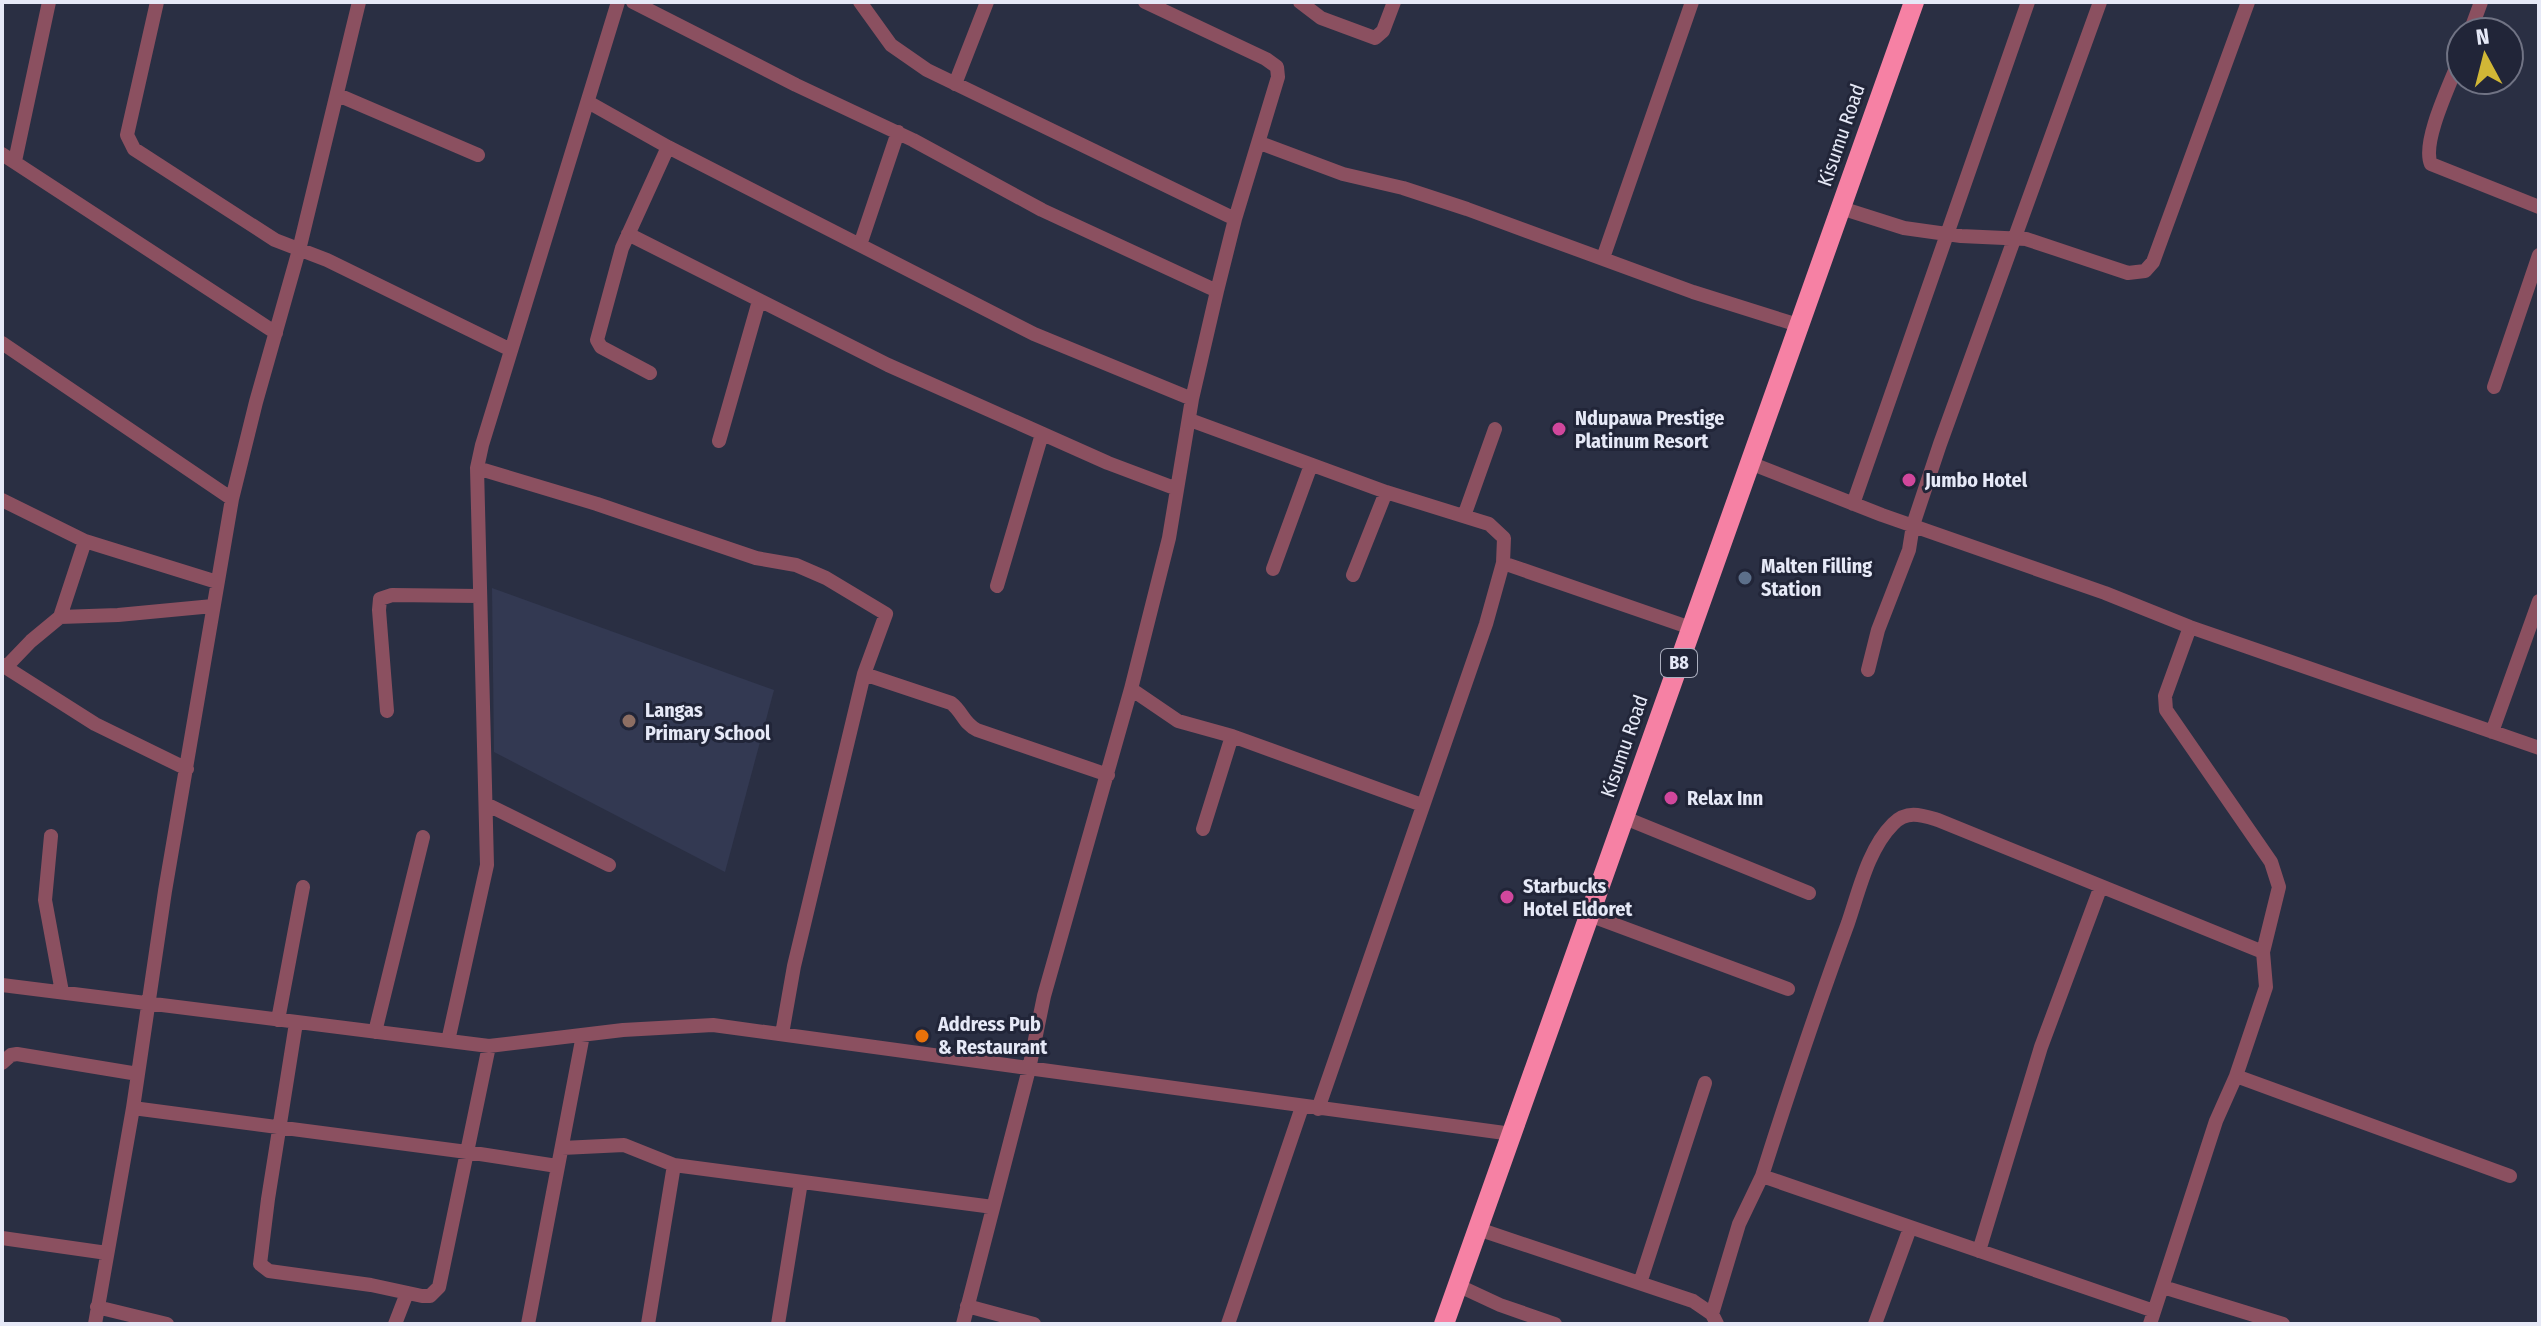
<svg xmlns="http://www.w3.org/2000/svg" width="2541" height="1326" viewBox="0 0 2541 1326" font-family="'Fira Sans Condensed',sans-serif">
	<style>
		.built { fill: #333952 }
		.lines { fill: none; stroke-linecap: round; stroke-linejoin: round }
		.minor { stroke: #8b5060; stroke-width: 14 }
		.highway { stroke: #f681a4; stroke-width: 20 }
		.hotel-dot { fill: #d1479c; stroke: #212538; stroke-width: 3 }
		.service-dot { fill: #5c6f8a; stroke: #212538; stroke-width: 3 }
		.education-dot { fill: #8d6e63; stroke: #212538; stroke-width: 3 }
		.food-dot { fill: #e8710a; stroke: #212538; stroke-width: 3 }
		.labels { text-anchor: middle; stroke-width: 6; stroke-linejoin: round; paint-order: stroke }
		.shield { fill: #212538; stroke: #abaebe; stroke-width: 2 }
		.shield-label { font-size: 18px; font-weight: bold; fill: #e6e9f7 }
		.street-label { font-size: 20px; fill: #e6e9f7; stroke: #212538 }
		.poi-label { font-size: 20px; font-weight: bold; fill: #e6e9f7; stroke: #212538; text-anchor: start }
	</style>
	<rect width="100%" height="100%" fill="#2a2f43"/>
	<path class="built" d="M 492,588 L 774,690 L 725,872 L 494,752 Z"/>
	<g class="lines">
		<path class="minor" d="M 157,2 L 127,135 L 134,149 L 275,240 L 327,260 L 511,350
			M 633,2 L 796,85 L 913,140 L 1042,210 L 1217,291
			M 860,2 L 891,45 L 927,70 L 1235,219
			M 1300,2 L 1321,18 L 1375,38 L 1383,31 L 1394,2
			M 2470,32 L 2481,2
			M 2461,56 C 2452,80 2421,142 2431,164 L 2539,207
			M 955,84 L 987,2
			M 338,95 L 478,155
			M 588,102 L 668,147 L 1034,334 L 1192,399
			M 1260,143 L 1343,174 L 1403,188 L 1467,209 L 1693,292 L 1798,325
			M 2,154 L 276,333
			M 15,161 L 49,2
			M 1841,208 L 1904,228 L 1961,236 L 2026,239 L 2128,273 L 2145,271 L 2153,262 L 2248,2
			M 628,234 L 888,365 L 1108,463 L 1177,489
			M 860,245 L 898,132
			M 1603,258 L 1692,2
			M 2,343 L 232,499
			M 650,373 L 601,347 L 597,340 L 622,248 L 668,147
			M 2494,387 L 2539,255
			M 1190,420 L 1386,492 L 1489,524 L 1504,538 L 1503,563 L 1486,624 L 1318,1109
			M 719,441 L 759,301
			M 1750,463 L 1882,515 L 2105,593 L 2190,627 L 2539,748
			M 477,468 L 597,504 L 756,558 L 796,565 L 826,578 L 886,614 L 864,674 L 794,966 L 782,1034
			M 2,500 L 85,541 L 217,582
			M 1853,504 L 2028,2
			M 1464,516 L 1495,429
			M 1503,563 L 1691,628
			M 1273,569 L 1311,465
			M 1353,575 L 1386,492
			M 997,586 L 1042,434
			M 60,617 L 118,615 L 213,606
			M 2,665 L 95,724 L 187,769
			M 6,667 L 31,641 L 60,617 L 85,541
			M 1868,670 L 1878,630 L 1909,550 L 1913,525 L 1940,444 L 2100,2
			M 864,674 L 951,703 C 962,711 964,724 977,730 L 1108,775
			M 1131,689 L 1178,721 L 1232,736 L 1422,805
			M 387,711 L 379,610 L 380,599 L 392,595 L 479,596
			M 2492,732 L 2539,601
			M 486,804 L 609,865
			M 1625,818 L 1809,893
			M 1203,829 L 1232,736
			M 51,836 L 45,900 L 62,992
			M 1589,915 L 1788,989
			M 2,985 L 489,1046 L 623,1030 L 713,1025 L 1512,1134
			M 278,1020 L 303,887
			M 296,1023 L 268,1199 L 260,1264 L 269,1271 L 371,1285 L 422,1296 L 430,1296 L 439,1287 L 489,1046
			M 375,1032 L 423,837
			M 448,1041 L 487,865 L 477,468 L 482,445 L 618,2
			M 2,1063 L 11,1055 L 17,1054 L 138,1074
			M 2236,1076 L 2510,1176
			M 133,1108 L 467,1152 L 557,1166
			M 562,1148 L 624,1145 L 674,1165 L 993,1207
			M 1762,1176 C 1789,1091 1817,1007 1848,923 C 1859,891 1868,849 1893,824 C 1907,810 1921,815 1938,820 L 2263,952
			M 1478,1229 L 1693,1301 L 1712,1314 L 1717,1324
			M 2,1238 L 107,1253
			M 1979,1251 L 2041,1047 L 2101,886
			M 1640,1283 L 1705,1083
			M 1457,1285 L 1500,1305 L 1555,1324
			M 2163,1287 L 2283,1324
			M 967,1306 L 1034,1324
			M 97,1307 L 167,1324
			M 1712,1314 L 1739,1224 L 1762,1176 L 2154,1311
			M 95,1324 L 133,1108 L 165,891 L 232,499 L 256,402 L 299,250 L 359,2
			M 395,1324 L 407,1293
			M 528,1324 L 583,1035
			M 648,1324 L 674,1165
			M 778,1324 L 801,1182
			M 963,1324 L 1029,1069 L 1044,996 L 1131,689 L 1169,538 L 1192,399 L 1217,291 L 1235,219 L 1278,77 L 1277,67 L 1266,59 L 1145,2
			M 1228,1324 L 1302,1107
			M 1875,1324 L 1910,1228
			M 2150,1324 L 2216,1121 L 2236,1076 L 2266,987 L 2263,952 L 2279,887 L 2271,862 L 2166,710 L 2165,696 L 2190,627"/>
		<path class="highway" d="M 1444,1324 L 1914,2"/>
	</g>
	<g class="hotel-dot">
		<circle cx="1559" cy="429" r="8"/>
		<circle cx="1909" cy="480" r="8"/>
		<circle cx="1671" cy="798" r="8"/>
		<circle cx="1507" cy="897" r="8"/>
	</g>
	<circle class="service-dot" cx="1745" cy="578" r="8"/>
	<circle class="education-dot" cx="629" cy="721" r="8"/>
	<circle class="food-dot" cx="922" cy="1036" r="8"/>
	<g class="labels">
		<rect class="shield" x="1661" y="649" width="36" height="28" rx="6"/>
		<g class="shield-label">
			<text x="1679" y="669">B8</text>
		</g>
		<g class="street-label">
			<text transform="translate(1841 135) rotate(-71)" y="7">Kisumu Road</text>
			<text transform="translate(1624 746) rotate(-71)" y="7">Kisumu Road</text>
		</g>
		<g class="poi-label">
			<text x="1575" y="425">Ndupawa Prestige<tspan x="1575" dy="23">Platinum Resort</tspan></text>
			<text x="1925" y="487">Jumbo Hotel</text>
			<text x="1761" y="573">Malten Filling<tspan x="1761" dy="23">Station</tspan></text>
			<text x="645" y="717">Langas<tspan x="645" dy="23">Primary School</tspan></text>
			<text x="1687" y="805">Relax Inn</text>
			<text x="1523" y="893">Starbucks<tspan x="1523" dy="23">Hotel Eldoret</tspan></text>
			<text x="938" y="1031">Address Pub<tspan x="938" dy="23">&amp; Restaurant</tspan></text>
		</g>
	</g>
	<rect width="2541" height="1326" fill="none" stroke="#e6e9f7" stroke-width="8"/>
	<g transform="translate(2485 56) rotate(353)"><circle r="38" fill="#212538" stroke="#707384" stroke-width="2"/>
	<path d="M0-6L14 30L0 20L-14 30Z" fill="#d1b736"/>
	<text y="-12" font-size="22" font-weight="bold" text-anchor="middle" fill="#e6e9f7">N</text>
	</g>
</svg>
